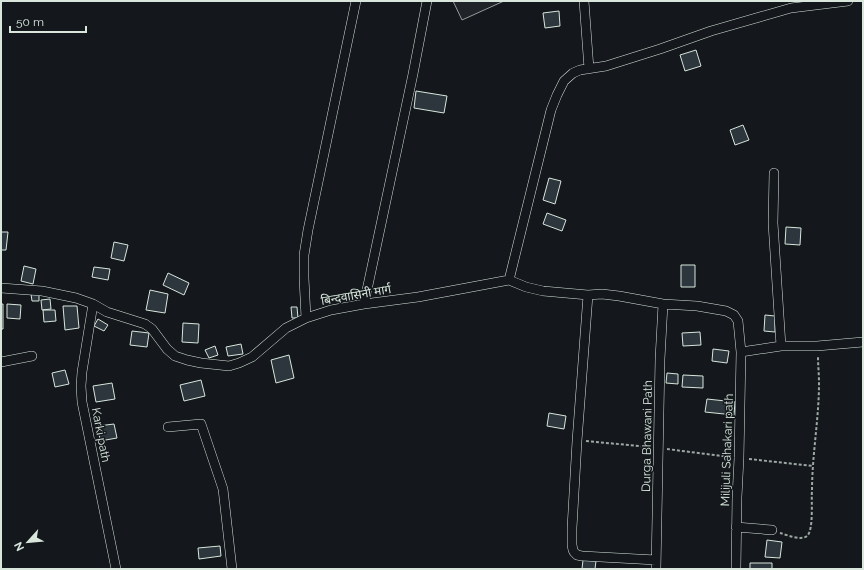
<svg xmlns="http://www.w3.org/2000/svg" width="864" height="570" viewBox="0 0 864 570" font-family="Raleway,'Noto Sans Devanagari',sans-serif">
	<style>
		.green { fill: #202428; stroke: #939e99 }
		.building { fill: #2c363c; stroke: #d8e6dc }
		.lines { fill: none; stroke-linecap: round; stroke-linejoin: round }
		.minor-casing { stroke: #d8e6dc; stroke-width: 10 }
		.path { stroke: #9da8a2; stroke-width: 2; stroke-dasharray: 3 2; stroke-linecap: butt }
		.minor { stroke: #14181c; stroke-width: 9 }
		.labels { text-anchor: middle; stroke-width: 3; stroke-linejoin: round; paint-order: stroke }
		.street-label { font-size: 12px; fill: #d8e6dc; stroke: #14181c }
	</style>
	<rect width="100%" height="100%" fill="#14181c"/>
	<path class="green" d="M 453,1 L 504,1 L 462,20 Z"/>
	<path class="building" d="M 559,11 L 560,26 L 545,28 L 543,13 Z
		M 696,50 L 701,66 L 685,71 L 680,55 Z
		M 416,91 L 447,96 L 444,113 L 414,108 Z
		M 743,125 L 749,140 L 735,145 L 730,130 Z
		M 549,178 L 561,181 L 555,204 L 543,200 Z
		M 547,213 L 566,220 L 562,231 L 543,224 Z
		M 786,227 L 801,228 L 800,245 L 785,244 Z
		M 1,232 L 8,232 L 6,250 L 1,250 Z
		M 114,242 L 128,245 L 124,261 L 111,258 Z
		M 681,265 L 695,265 L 695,287 L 681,287 Z
		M 24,266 L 36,269 L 33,284 L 21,281 Z
		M 94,267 L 110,269 L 108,280 L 92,277 Z
		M 168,273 L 189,283 L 184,295 L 163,285 Z
		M 150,290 L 168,294 L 165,313 L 146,310 Z
		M 31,294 L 39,294 L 39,301 L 32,301 Z
		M 50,299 L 51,309 L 42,310 L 41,300 Z
		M 1,304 L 3,304 L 3,329 L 1,329 Z
		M 7,304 L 21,305 L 20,319 L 7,318 Z
		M 63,306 L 77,306 L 79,328 L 65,330 Z
		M 291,307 L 297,307 L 298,318 L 292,318 Z
		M 43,310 L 55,310 L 56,321 L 44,322 Z
		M 765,315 L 775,316 L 775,332 L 764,331 Z
		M 98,319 L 108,325 L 104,331 L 94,326 Z
		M 183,323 L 199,324 L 198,343 L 182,342 Z
		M 132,331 L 149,333 L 147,347 L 130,345 Z
		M 700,332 L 701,345 L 683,346 L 682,333 Z
		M 241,344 L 243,354 L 228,356 L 226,347 Z
		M 215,346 L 218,355 L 209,358 L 205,350 Z
		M 713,349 L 729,351 L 727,363 L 712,361 Z
		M 289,355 L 294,378 L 276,383 L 271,360 Z
		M 65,370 L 69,384 L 55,387 L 52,373 Z
		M 667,373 L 678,374 L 678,384 L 666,383 Z
		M 683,375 L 703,376 L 703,388 L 682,387 Z
		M 201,380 L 205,396 L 184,401 L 180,385 Z
		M 112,383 L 115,399 L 96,402 L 93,386 Z
		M 707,399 L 735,402 L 734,415 L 705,412 Z
		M 549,413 L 566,416 L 564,429 L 547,426 Z
		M 114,424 L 117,438 L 100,441 L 98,426 Z
		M 767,540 L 782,542 L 780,558 L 765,557 Z
		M 220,546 L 221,556 L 199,559 L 198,548 Z
		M 583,560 L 596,561 L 595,569 L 582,569 Z
		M 750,563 L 772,563 L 772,569 L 750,569 Z"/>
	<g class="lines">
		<defs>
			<path id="minor" d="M 584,1 L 589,69
				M 774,173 L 773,223 L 781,346
				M 509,280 L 551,110 L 557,95 L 564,81 L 573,73 L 580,70 L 606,66 L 660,49 L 711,31 L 791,8 L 848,1
				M 509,280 L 526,287 L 543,291 L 588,295 L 602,294 L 619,296 L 663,304 L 697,306 L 726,311 L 734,315 L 738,321 L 741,352 L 739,458 L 737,497 L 736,569
				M 1,288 L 42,291 L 76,298 L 93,304 L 107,312 L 145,324 L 152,329 L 167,349 L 175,356 L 187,360 L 201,363 L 229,366 L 239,363 L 252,357 L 286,328 L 306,318 L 331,310 L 364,304 L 418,297 L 509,280
				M 588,295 L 577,441 L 572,528 L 572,545 L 573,550 L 574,552 L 577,555 L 582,556 L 656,560
				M 93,304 L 82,372 L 81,386 L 82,402 L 116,569
				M 364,304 L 413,74 L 427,1
				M 306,318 L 304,278 L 304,255 L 308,230 L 356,1
				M 741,352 L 781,346 L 817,346 L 863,342
				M 1,362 L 32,356
				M 168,427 L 201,424 L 223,489 L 232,569
				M 736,527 L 772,530
				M 656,569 L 660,359 L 663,304"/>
		</defs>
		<use href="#minor" class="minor-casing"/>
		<path class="path" d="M 586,441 L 649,447
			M 667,449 L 730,457
			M 749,459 L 813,466
			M 780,533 C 787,535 801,541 807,536 C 814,530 811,500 812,491 C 812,455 819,419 819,383 C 819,374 818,365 818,356"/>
		<use href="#minor" class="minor"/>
	</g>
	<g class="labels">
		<g class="street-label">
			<text transform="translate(356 295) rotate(-10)" y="4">बिन्दवासिनी मार्ग</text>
			<text transform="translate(101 435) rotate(79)" y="4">Karki path</text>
			<text transform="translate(647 436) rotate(-89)" y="4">Durga Bhawani Path</text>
			<text transform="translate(727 450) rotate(-88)" y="4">Milijuli Sahakari path</text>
		</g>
	</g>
	<rect width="864" height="570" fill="none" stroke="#d8e6dc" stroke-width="4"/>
	<g transform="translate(28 542) rotate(243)" stroke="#14181c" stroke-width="3" paint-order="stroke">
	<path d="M0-3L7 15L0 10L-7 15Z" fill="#d8e6dc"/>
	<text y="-6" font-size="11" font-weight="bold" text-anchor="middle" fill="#d8e6dc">N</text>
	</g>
	<path d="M10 26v6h76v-6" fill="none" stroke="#d8e6dc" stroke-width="2"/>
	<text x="16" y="26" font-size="12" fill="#d8e6dc" stroke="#14181c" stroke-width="3" paint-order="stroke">50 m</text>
</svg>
